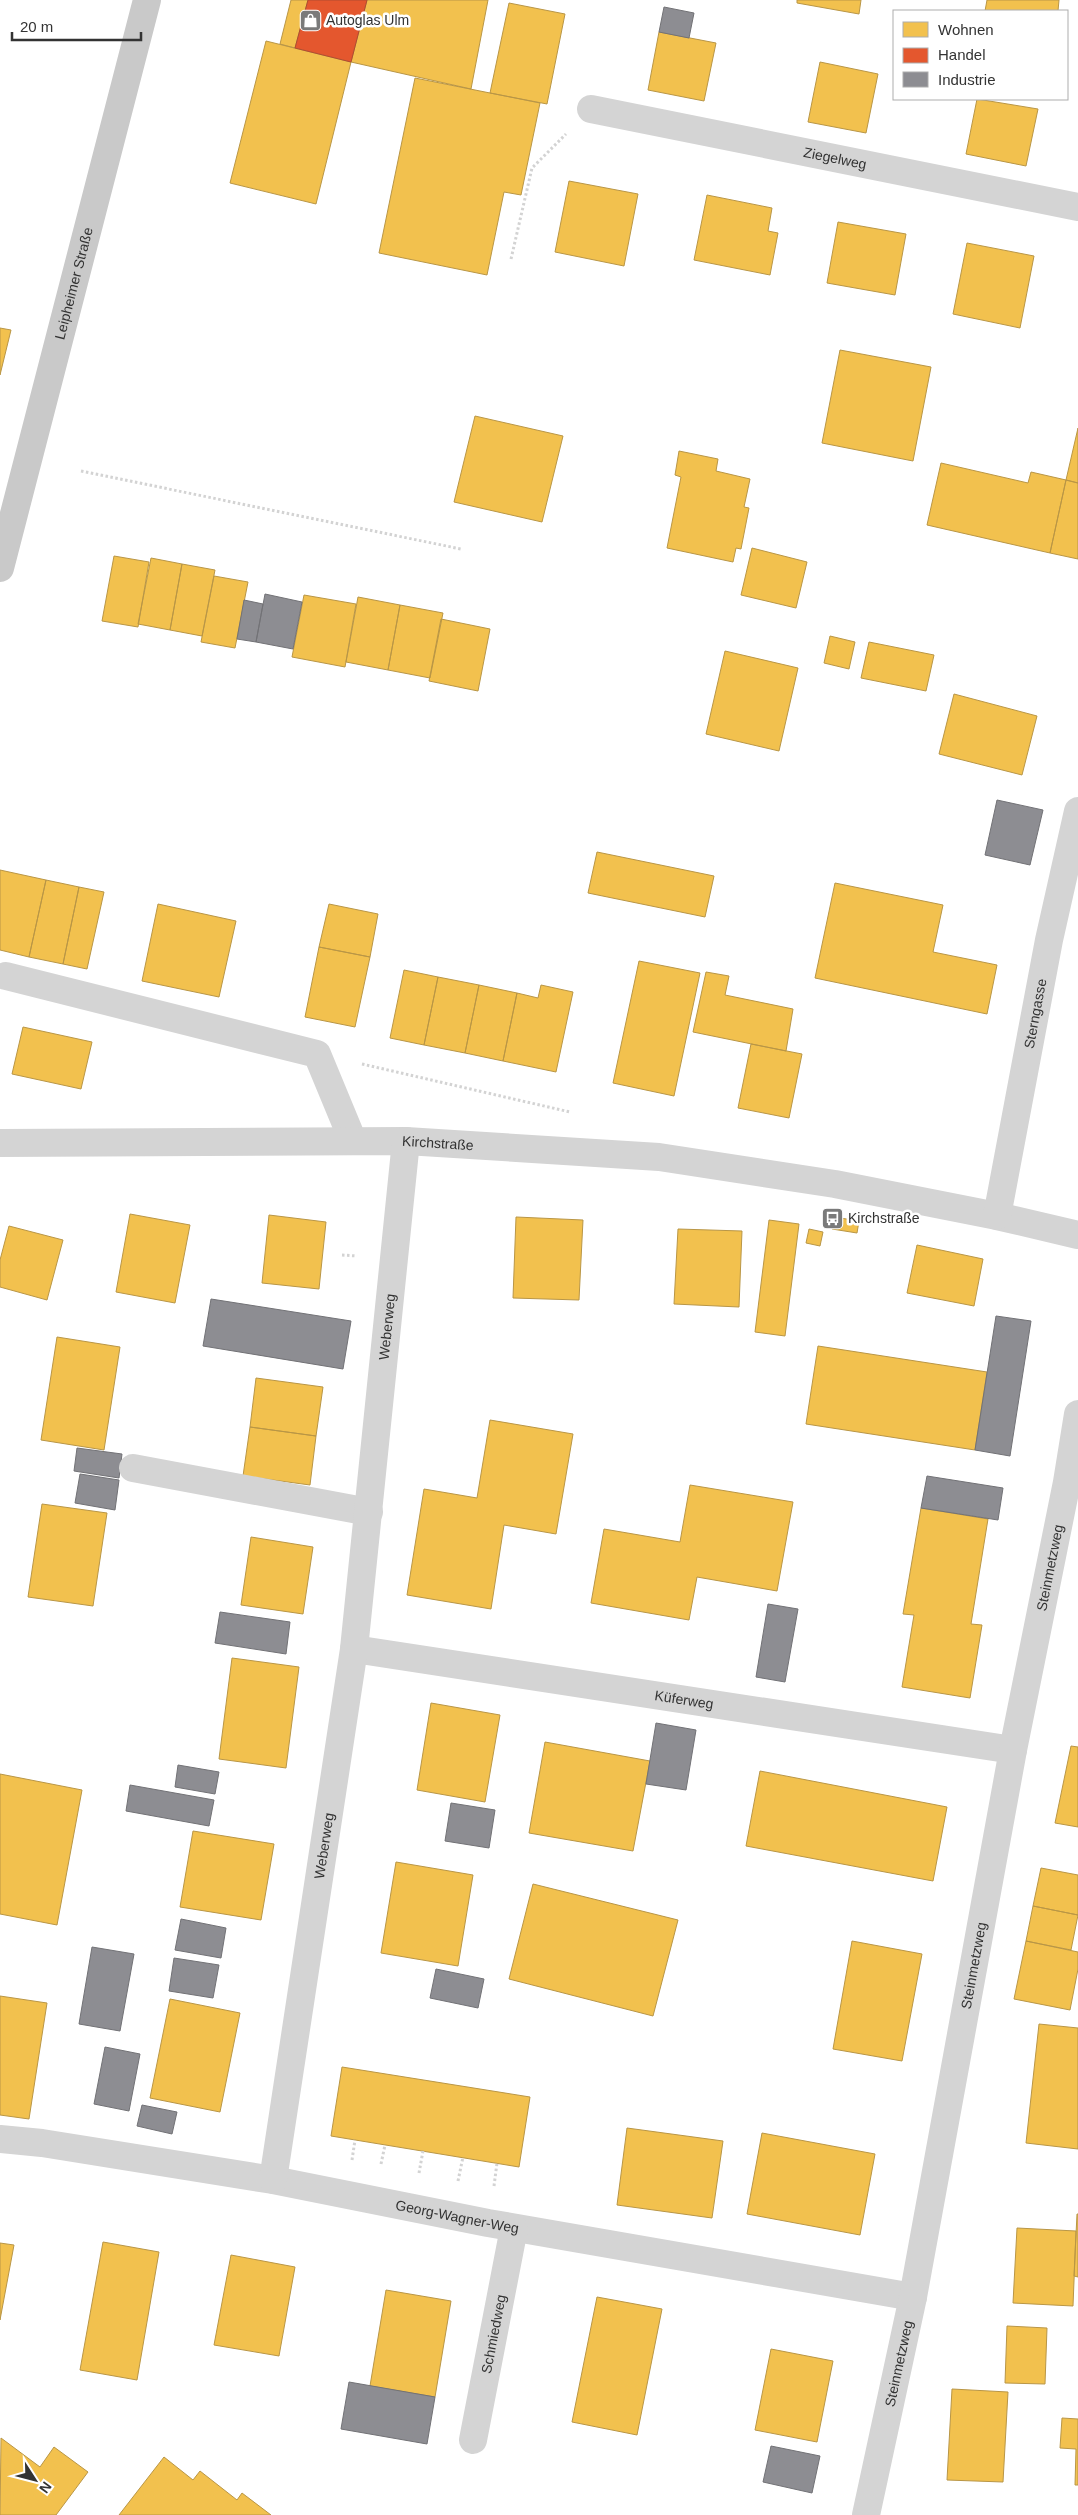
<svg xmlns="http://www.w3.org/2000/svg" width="1078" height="2515" viewBox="0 0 1078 2515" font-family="Helvetica,sans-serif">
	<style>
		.homes { fill: #f2c14e; stroke: #b99646 }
		.shops { fill: #e4572e; stroke: #af4c30 }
		.industry { fill: #8d8d92; stroke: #727276 }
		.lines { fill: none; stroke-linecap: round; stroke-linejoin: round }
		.path { stroke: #d3d3d3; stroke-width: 3; stroke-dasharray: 2.5 2.5; stroke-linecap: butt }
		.minor { stroke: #d4d4d4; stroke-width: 28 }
		.major { stroke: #c9c9c9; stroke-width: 28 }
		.labels { text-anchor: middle; stroke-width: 5; stroke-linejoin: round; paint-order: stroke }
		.poi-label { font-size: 14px; fill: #333; stroke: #fff; text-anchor: start }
		.street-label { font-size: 14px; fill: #333; stroke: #fff }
	</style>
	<rect width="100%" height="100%" fill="#fff"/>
	<path class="homes" d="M 291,0 L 308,0 L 295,48 L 280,44 Z
		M 367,0 L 488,0 L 471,89 L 351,62 Z
		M 797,0 L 861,0 L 859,14 L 797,3 Z
		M 987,0 L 1059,0 L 1058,11 L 985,11 Z
		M 509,3 L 565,14 L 547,104 L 490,93 Z
		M 659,32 L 716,43 L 704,101 L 648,90 Z
		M 266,41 L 351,62 L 316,204 L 230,183 Z
		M 820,62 L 878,74 L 866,133 L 808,122 Z
		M 415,78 L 540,103 L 521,195 L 504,192 L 487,275 L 379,253 Z
		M 977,99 L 1038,109 L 1026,166 L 966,154 Z
		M 569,181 L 638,194 L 624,266 L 555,252 Z
		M 707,195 L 772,208 L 768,231 L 778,233 L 770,275 L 694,260 Z
		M 838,222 L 906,234 L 895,295 L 827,283 Z
		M 967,243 L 1034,256 L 1020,328 L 953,314 Z
		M 0,328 L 11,330 L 0,375 Z
		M 840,350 L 931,367 L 913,461 L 822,443 Z
		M 475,416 L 563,436 L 542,522 L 454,502 Z
		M 1078,428 L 1078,483 L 1066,480 Z
		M 679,451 L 718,459 L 716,471 L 750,479 L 744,507 L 749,508 L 741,549 L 736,548 L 733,562 L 667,548 L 681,477 L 675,475 Z
		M 941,463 L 1028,483 L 1031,472 L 1066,480 L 1050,553 L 927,525 Z
		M 1066,480 L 1078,483 L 1078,559 L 1050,553 Z
		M 752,548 L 807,562 L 796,608 L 741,595 Z
		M 114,556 L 149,562 L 138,627 L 102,621 Z
		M 151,558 L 182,564 L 170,630 L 138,624 Z
		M 182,564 L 215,570 L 202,636 L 170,630 Z
		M 214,576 L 248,582 L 235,648 L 201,642 Z
		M 304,595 L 356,604 L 345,667 L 292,657 Z
		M 358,597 L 400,605 L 388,670 L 346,662 Z
		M 400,605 L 443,613 L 430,678 L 388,670 Z
		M 441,619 L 490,629 L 478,691 L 429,681 Z
		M 830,636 L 855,642 L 849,669 L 824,663 Z
		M 869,642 L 934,655 L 926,691 L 861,678 Z
		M 725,651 L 798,668 L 779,751 L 706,734 Z
		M 954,694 L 1037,716 L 1022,775 L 939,754 Z
		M 597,852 L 714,876 L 705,917 L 588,893 Z
		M 0,870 L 46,880 L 29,957 L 0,950 Z
		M 46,880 L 79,887 L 63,964 L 29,957 Z
		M 835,883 L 943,905 L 933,952 L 997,965 L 987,1014 L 815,978 Z
		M 79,887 L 104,892 L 87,969 L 63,964 Z
		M 158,904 L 236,921 L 219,997 L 142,981 Z
		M 329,904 L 378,914 L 370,957 L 319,947 Z
		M 319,947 L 370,957 L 355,1027 L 305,1017 Z
		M 639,961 L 700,973 L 674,1096 L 613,1083 Z
		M 404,970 L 438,977 L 424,1045 L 390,1038 Z
		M 706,972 L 729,976 L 725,995 L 793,1009 L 786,1051 L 693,1032 Z
		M 438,977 L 479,985 L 465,1053 L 424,1045 Z
		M 479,985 L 517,993 L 503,1061 L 465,1053 Z
		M 541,985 L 573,992 L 556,1072 L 503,1061 L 517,993 L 538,998 Z
		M 23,1027 L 92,1042 L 81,1089 L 12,1074 Z
		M 751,1044 L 802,1054 L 789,1118 L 738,1108 Z
		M 130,1214 L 190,1225 L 175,1303 L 116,1292 Z
		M 269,1215 L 326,1222 L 319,1289 L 262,1283 Z
		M 516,1217 L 583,1220 L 579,1300 L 513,1298 Z
		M 834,1217 L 859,1221 L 857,1233 L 832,1229 Z
		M 769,1220 L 799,1224 L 785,1336 L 755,1332 Z
		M 9,1226 L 63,1240 L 47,1300 L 0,1287 L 0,1260 Z
		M 678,1229 L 742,1231 L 739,1307 L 674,1304 Z
		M 809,1229 L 823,1232 L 820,1246 L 806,1243 Z
		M 917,1245 L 983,1259 L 974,1306 L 907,1293 Z
		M 57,1337 L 120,1347 L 104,1450 L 41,1440 Z
		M 818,1346 L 987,1372 L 975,1450 L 806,1424 Z
		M 256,1378 L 323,1387 L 316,1436 L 250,1427 Z
		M 490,1420 L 573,1434 L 556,1534 L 504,1525 L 491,1609 L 407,1595 L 424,1489 L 477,1498 Z
		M 250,1427 L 316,1436 L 310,1485 L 243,1476 Z
		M 690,1485 L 793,1502 L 777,1591 L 697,1577 L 689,1620 L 591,1603 L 604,1529 L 680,1542 Z
		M 42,1504 L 107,1513 L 93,1606 L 28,1597 Z
		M 921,1508 L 988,1519 L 971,1624 L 982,1625 L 970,1698 L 902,1687 L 914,1615 L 903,1614 Z
		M 251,1537 L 313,1547 L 303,1614 L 241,1605 Z
		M 232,1658 L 299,1667 L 286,1768 L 219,1759 Z
		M 431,1703 L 500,1715 L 485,1802 L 417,1790 Z
		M 545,1742 L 650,1761 L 633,1851 L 529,1833 Z
		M 1071,1746 L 1078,1747 L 1078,1827 L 1055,1823 Z
		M 760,1771 L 947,1807 L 933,1881 L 746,1846 Z
		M 0,1774 L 82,1790 L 57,1925 L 0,1914 Z
		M 193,1831 L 274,1844 L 261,1920 L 180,1907 Z
		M 396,1862 L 473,1875 L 458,1966 L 381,1953 Z
		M 1041,1868 L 1078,1875 L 1078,1915 L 1033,1906 Z
		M 533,1884 L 678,1920 L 653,2016 L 509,1979 Z
		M 1033,1906 L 1078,1915 L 1071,1950 L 1026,1941 Z
		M 852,1941 L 922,1954 L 902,2061 L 833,2049 Z
		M 1026,1941 L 1078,1952 L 1078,1969 L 1070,2010 L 1014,1999 Z
		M 0,1996 L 47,2003 L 29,2119 L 0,2115 Z
		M 170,1999 L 240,2013 L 220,2112 L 150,2098 Z
		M 1039,2024 L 1078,2028 L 1078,2149 L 1026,2143 Z
		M 342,2067 L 530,2097 L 519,2167 L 331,2136 Z
		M 627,2128 L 723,2141 L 712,2218 L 617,2205 Z
		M 762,2133 L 875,2154 L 860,2235 L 747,2214 Z
		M 1077,2214 L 1078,2214 L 1078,2277 L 1074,2276 Z
		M 1017,2228 L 1076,2231 L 1073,2306 L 1013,2303 Z
		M 103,2242 L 159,2252 L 137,2380 L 80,2370 Z
		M 0,2243 L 14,2245 L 0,2320 Z
		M 231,2255 L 295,2267 L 279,2356 L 214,2345 Z
		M 386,2290 L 451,2301 L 435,2397 L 370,2386 Z
		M 597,2297 L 662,2309 L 637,2435 L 572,2422 Z
		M 1007,2326 L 1047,2328 L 1045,2384 L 1005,2383 Z
		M 771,2349 L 833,2361 L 817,2442 L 755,2430 Z
		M 952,2389 L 1008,2392 L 1003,2482 L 947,2480 Z
		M 1062,2418 L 1078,2419 L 1078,2485 L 1075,2485 L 1076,2449 L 1060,2448 Z
		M 1,2438 L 40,2467 L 54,2447 L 88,2472 L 56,2515 L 0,2515 Z
		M 164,2457 L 193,2480 L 200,2471 L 237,2500 L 242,2493 L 271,2515 L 119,2515 Z"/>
	<path class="shops" d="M 308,0 L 367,0 L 351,62 L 295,48 Z"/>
	<path class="industry" d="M 664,7 L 694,13 L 689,38 L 659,32 Z
		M 265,594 L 302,602 L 293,649 L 256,642 Z
		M 244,600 L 263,604 L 256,642 L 237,639 Z
		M 997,800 L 1043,810 L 1030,865 L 985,855 Z
		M 211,1299 L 351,1321 L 343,1369 L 203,1346 Z
		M 996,1316 L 1031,1321 L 1010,1456 L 975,1450 Z
		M 77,1448 L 122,1454 L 119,1478 L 74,1471 Z
		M 80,1474 L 119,1480 L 115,1510 L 75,1503 Z
		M 927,1476 L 1003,1488 L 998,1520 L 921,1508 Z
		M 768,1604 L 798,1609 L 785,1682 L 756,1677 Z
		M 220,1612 L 290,1622 L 286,1654 L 215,1643 Z
		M 656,1723 L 696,1730 L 686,1790 L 646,1784 Z
		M 178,1765 L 219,1772 L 215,1794 L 175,1787 Z
		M 130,1785 L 214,1800 L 209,1826 L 126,1811 Z
		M 451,1803 L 495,1810 L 489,1848 L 445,1841 Z
		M 181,1919 L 226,1928 L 221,1958 L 175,1950 Z
		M 92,1947 L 134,1954 L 120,2031 L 79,2024 Z
		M 174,1958 L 219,1965 L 213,1998 L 169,1991 Z
		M 436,1969 L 484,1979 L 478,2008 L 430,1998 Z
		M 105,2047 L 140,2054 L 129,2111 L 94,2104 Z
		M 142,2105 L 177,2112 L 172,2134 L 137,2126 Z
		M 349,2382 L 435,2397 L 427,2444 L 341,2429 Z
		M 771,2446 L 820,2456 L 812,2493 L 763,2482 Z"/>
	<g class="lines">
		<path class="path" d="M 511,259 L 532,168 L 566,134
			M 81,471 L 461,549
			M 362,1064 L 570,1112
			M 342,1255 L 357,1256
			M 352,2160 L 355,2140
			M 381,2164 L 385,2145
			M 419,2173 L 423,2151
			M 458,2181 L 463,2157
			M 494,2186 L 497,2163"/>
		<g class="minor">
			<path id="s1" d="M 591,109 L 1078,207"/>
			<path d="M 6,976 L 317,1054 L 353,1141"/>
			<path id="s2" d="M 0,1143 L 406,1141 L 659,1157 L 835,1184 L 997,1216 L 1078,1235"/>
			<path id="s3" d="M 997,1216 L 1049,940 L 1078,811"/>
			<path d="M 133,1468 L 369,1512"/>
			<path id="s4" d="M 354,1649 L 1013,1750"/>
			<path id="s5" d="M 0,2139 L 42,2143 L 273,2180 L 488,2223 L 913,2297"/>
			<path id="s6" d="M 273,2180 L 354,1649 L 406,1141"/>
			<path id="s7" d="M 473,2440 L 514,2228"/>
			<path id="s8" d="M 866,2515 L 913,2297 L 1013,1750 L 1067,1482 L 1078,1414"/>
		</g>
		<path class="major" id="s9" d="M 0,568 L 147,0"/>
	</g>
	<defs>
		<symbol id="shop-square" viewBox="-11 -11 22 22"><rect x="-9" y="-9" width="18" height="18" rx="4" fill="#7a7a7a" stroke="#fff"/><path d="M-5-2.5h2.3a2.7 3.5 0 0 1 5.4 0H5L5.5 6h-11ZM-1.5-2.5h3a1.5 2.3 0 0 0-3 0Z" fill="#fff"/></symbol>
		<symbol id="bus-square" viewBox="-11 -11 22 22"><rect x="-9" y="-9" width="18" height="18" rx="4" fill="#7a7a7a" stroke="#fff"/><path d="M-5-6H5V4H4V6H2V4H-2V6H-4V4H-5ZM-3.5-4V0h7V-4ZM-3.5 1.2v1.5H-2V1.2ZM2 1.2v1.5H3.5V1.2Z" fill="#fff"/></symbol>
	</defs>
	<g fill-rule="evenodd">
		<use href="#shop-square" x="298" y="8" width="25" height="25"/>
		<use href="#bus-square" x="820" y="1206" width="25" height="25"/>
	</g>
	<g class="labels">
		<g class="poi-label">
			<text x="326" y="25">Autoglas Ulm</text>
			<text x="848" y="1223">Kirchstraße</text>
		</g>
		<g class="street-label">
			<text dy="5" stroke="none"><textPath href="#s1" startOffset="249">Ziegelweg</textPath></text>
			<text dy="5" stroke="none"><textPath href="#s9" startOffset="294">Leipheimer Straße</textPath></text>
			<text dy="5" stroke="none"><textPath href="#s3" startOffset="206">Sterngasse</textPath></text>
			<text dy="5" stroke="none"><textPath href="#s2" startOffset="438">Kirchstraße</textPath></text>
			<text dy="5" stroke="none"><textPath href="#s6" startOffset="861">Weberweg</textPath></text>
			<text dy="5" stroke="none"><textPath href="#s8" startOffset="965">Steinmetzweg</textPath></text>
			<text dy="5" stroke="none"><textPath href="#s4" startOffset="334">Küferweg</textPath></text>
			<text dy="5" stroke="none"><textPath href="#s6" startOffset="338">Weberweg</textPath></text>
			<text dy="5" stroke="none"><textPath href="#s8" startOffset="560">Steinmetzweg</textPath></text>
			<text dy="5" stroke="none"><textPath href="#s5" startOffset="464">Georg-Wagner-Weg</textPath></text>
			<text dy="5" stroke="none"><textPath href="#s7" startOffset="108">Schmiedweg</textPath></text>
			<text dy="5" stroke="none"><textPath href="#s8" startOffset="155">Steinmetzweg</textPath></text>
		</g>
	</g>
	<rect x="893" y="10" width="175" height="90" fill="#ffffff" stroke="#adadad"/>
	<rect x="903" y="22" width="25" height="15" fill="#f2c14e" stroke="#adadad"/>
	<text x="938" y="35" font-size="15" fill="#333333">Wohnen</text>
	<rect x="903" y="48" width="25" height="15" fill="#e4572e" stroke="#adadad"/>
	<text x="938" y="60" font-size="15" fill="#333333">Handel</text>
	<rect x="903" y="72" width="25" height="15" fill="#8d8d92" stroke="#adadad"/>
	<text x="938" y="85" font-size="15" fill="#333333">Industrie</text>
	<g transform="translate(35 2480) rotate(126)" stroke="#ffffff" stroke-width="4" paint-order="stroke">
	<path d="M0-4L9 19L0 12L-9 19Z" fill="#333333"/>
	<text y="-8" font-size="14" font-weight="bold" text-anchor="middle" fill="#333333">N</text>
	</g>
	<path d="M12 32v8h129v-8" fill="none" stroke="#333333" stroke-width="2.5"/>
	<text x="20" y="32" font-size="15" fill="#333333" stroke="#ffffff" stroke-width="4" paint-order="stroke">20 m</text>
</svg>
